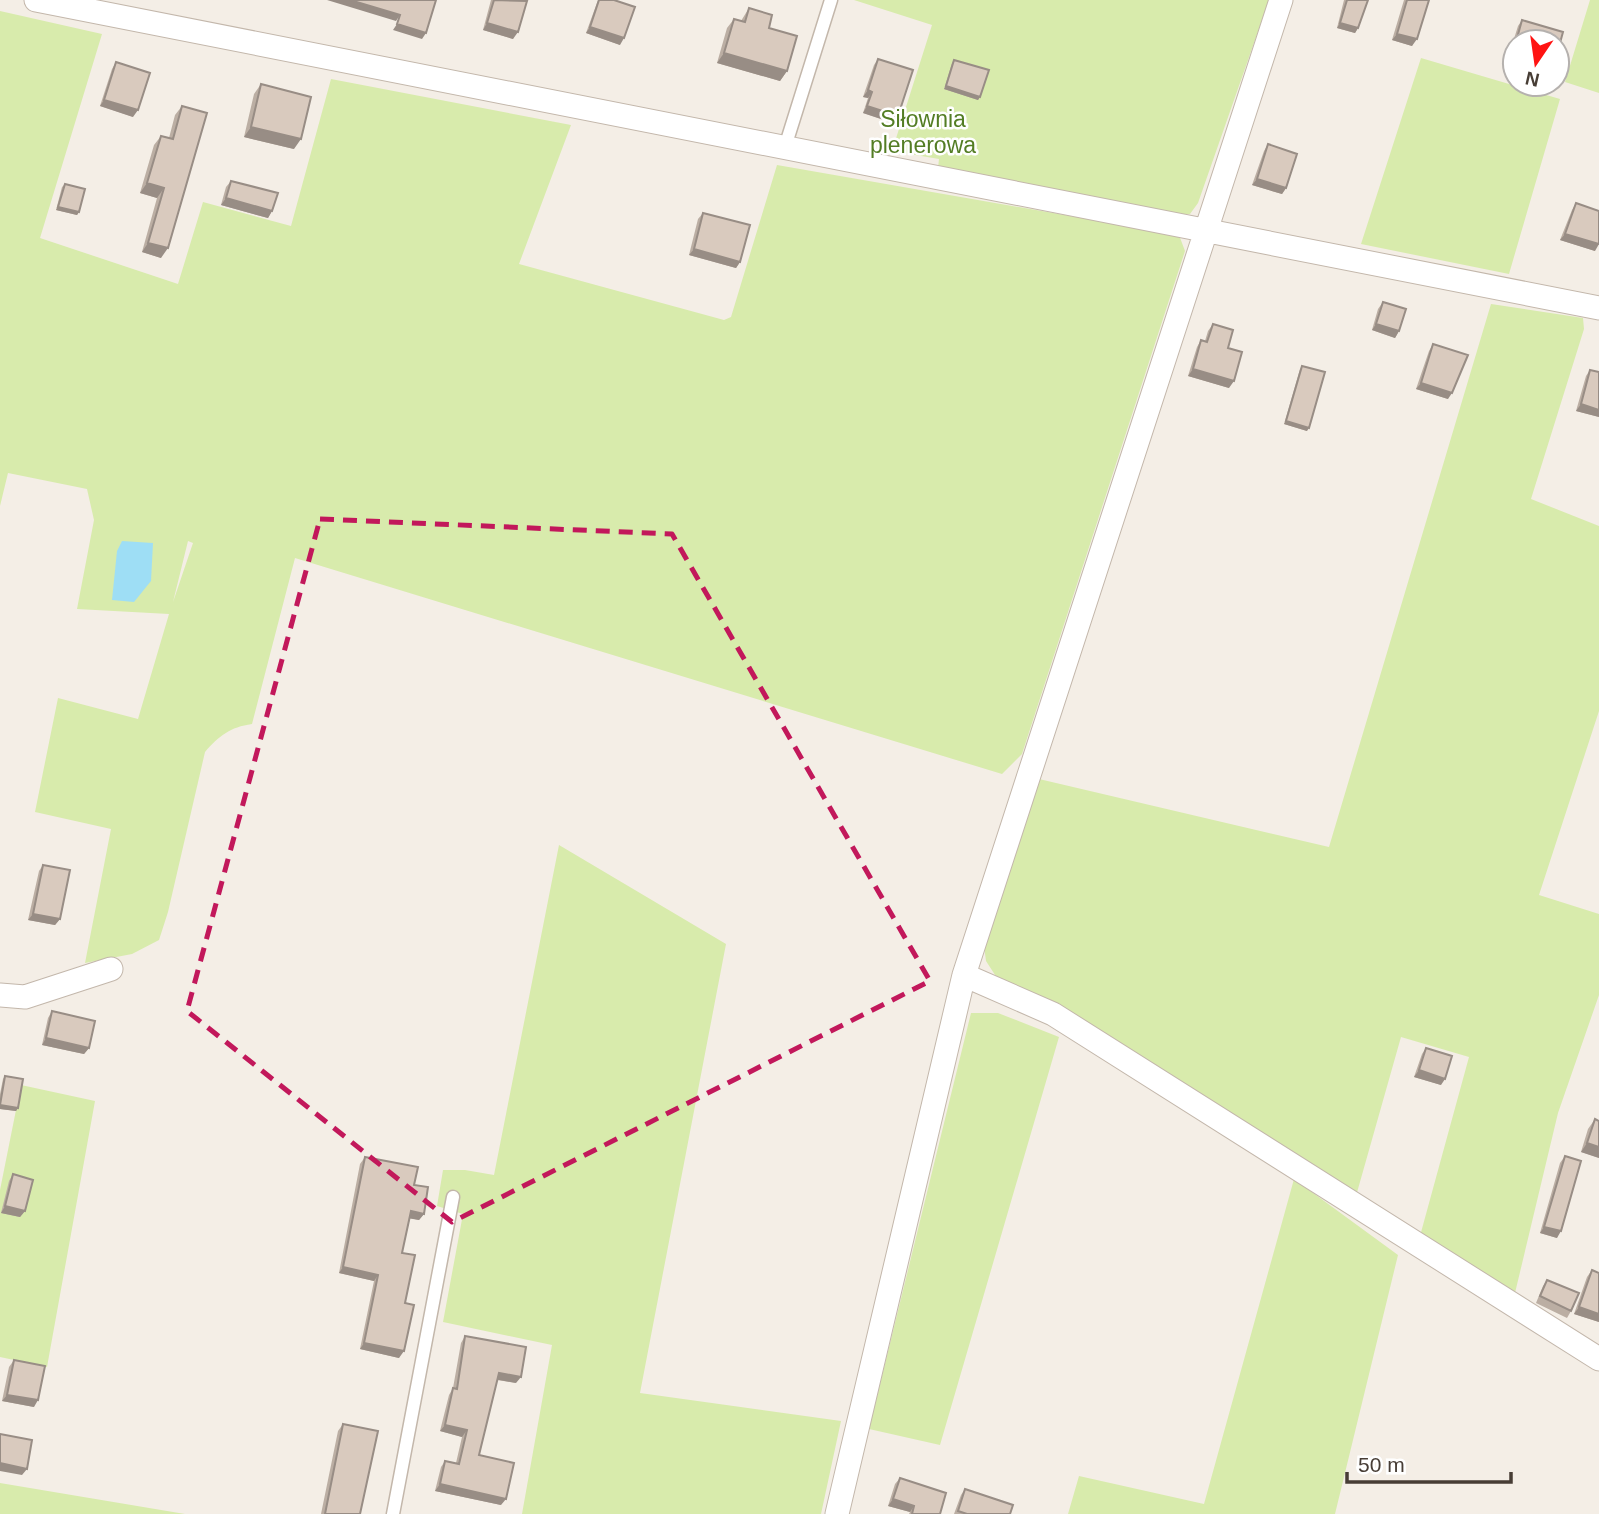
<svg xmlns="http://www.w3.org/2000/svg" width="1599" height="1514" viewBox="0 0 1599 1514" font-family="Arial,sans-serif">
	<style>
		.green { fill: #d8ebac; fill-rule: evenodd }
		.water { fill: #9edef5 }
		.lines { fill: none; stroke-linecap: round; stroke-linejoin: round }
		.service-casing { stroke: #c3b7ab; stroke-width: 15 }
		.minor-casing { stroke: #c3b7ab; stroke-width: 25 }
		.service { stroke: #fff; stroke-width: 12 }
		.minor { stroke: #fff; stroke-width: 23 }
		.wall { fill: #bbaea3 }
		.shaded-wall { fill: #988d85 }
		.building { fill: #d9cabe; stroke: #988d85; stroke-width: 2 }
		.marked { fill: none; stroke: #c2185b; stroke-width: 5; stroke-dasharray: 14 9; stroke-linejoin: round }
		.labels { text-anchor: middle; stroke-width: 5; stroke-linejoin: round; paint-order: stroke }
		.park-label { font-size: 23px; fill: #537d24; stroke: #fff }
	</style>
	<rect width="100%" height="100%" fill="#f4eee6"/>
	<path class="green" d="M 854,0 L 1269,0 L 1198,203 L 1190,214 L 1175,215 L 938,168 L 939,159 L 892,151 L 932,25 Z
		M 1590,0 L 1599,0 L 1599,93 L 1565,82 Z
		M 0,11 L 102,34 L 40,238 L 178,284 L 203,202 L 291,226 L 331,79 L 571,125 L 519,264 L 724,320 L 731,317 L 777,165 L 1179,235 L 1185,251 L 1022,754 L 1002,774 L 295,558 L 252,724 C 230,727 219,736 205,752 L 168,912 L 159,940 L 132,954 L 85,963 L 111,829 L 35,812 L 58,698 L 138,719 L 169,614 L 77,609 L 94,520 L 87,489 L 8,473 L 0,506 ZM 188,541 L 193,543 L 173,602 Z
		M 1421,58 L 1560,99 L 1509,274 L 1361,244 Z
		M 1491,304 L 1583,318 L 1584,329 L 1531,499 L 1599,526 L 1599,711 L 1539,895 L 1599,914 L 1599,995 L 1558,1113 L 1515,1293 L 1420,1236 L 1469,1057 L 1401,1037 L 1356,1196 L 997,978 L 986,961 L 984,946 L 1039,779 L 1329,847 Z
		M 559,845 L 726,944 L 640,1393 L 841,1421 L 821,1514 L 522,1514 L 552,1345 L 443,1322 L 463,1214 L 437,1206 L 443,1170 L 465,1170 L 494,1175 Z
		M 971,1013 L 998,1013 L 1059,1037 L 940,1445 L 869,1429 Z
		M 21,1085 L 95,1101 L 47,1367 L 0,1357 L 0,1190 Z
		M 1294,1179 L 1398,1255 L 1335,1514 L 1068,1514 L 1079,1476 L 1204,1504 Z
		M 0,1483 L 185,1514 L 0,1514 Z"/>
	<path class="water" d="M 122,541 L 153,543 L 151,581 L 134,602 L 112,600 L 117,551 Z"/>
	<g class="lines">
		<defs>
			<path id="service" d="M 785,147 L 831,0
				M 393,1514 L 453,1197"/>
			<path id="minor" d="M 36,0 L 1599,308
				M 964,975 L 1053,1014 L 1599,1359
				M 0,995 L 25,997 L 111,969
				M 837,1514 L 964,975 L 1281,0"/>
		</defs>
		<use href="#service" class="service-casing"/>
		<use href="#minor" class="minor-casing"/>
		<use href="#service" class="service"/>
		<use href="#minor" class="minor"/>
	</g>
	<path class="wall" d="M 491,0 L 524,0 L 513,39 L 483,30 Z
		M 598,0 L 614,0 L 620,45 L 586,33 Z
		M 1344,0 L 1368,0 L 1358,28 L 1355,33 L 1337,28 Z
		M 1404,0 L 1429,0 L 1412,46 L 1392,40 Z
		M 749,8 L 769,28 L 787,71 L 780,81 L 717,63 L 727,28 L 734,19 L 741,21 Z
		M 1522,20 L 1557,42 L 1515,42 L 1515,74 L 1504,71 L 1518,26 Z
		M 878,59 L 893,123 L 863,113 L 868,98 L 863,97 L 874,65 Z
		M 954,60 L 980,97 L 978,100 L 944,89 L 952,63 Z
		M 116,62 L 133,117 L 100,106 L 112,69 Z
		M 261,84 L 294,149 L 244,137 L 254,94 Z
		M 182,106 L 161,258 L 142,252 L 157,198 L 140,193 L 154,145 L 161,136 L 169,138 L 175,115 Z
		M 1268,144 L 1286,188 L 1282,194 L 1252,185 L 1264,151 Z
		M 231,181 L 272,211 L 268,218 L 221,205 L 226,187 Z
		M 65,184 L 79,212 L 77,215 L 56,210 L 62,187 Z
		M 1576,203 L 1595,251 L 1560,240 L 1572,210 Z
		M 703,213 L 740,262 L 736,268 L 689,255 L 698,219 Z
		M 1383,302 L 1399,331 L 1395,338 L 1372,330 L 1378,309 Z
		M 1213,324 L 1228,348 L 1229,388 L 1188,376 L 1197,347 L 1201,340 L 1205,341 L 1208,331 Z
		M 1433,344 L 1448,399 L 1416,389 L 1429,351 Z
		M 1302,366 L 1307,431 L 1284,424 L 1300,369 Z
		M 1590,370 L 1599,417 L 1576,411 L 1586,376 Z
		M 43,865 L 60,919 L 55,925 L 28,920 L 39,871 Z
		M 52,1011 L 89,1048 L 84,1054 L 42,1045 L 48,1018 Z
		M 1426,1048 L 1441,1085 L 1414,1077 L 1422,1054 Z
		M 5,1076 L 18,1108 L 16,1111 L 0,1109 L 0,1094 L 3,1079 Z
		M 1595,1119 L 1599,1121 L 1599,1158 L 1581,1152 L 1588,1129 Z
		M 1565,1156 L 1557,1238 L 1540,1233 L 1560,1163 Z
		M 365,1157 L 414,1185 L 424,1214 L 419,1220 L 410,1218 L 402,1253 L 405,1303 L 399,1358 L 360,1349 L 374,1281 L 339,1273 L 360,1164 Z
		M 13,1174 L 25,1211 L 20,1217 L 1,1213 L 9,1181 Z
		M 1592,1270 L 1599,1273 L 1599,1322 L 1574,1314 L 1587,1277 Z
		M 1547,1280 L 1571,1311 L 1567,1318 L 1536,1303 L 1543,1286 Z
		M 465,1336 L 516,1383 L 497,1380 L 479,1455 L 501,1505 L 435,1491 L 441,1467 L 445,1461 L 456,1463 L 462,1437 L 440,1431 L 449,1395 L 453,1388 L 461,1343 Z
		M 14,1360 L 34,1407 L 2,1401 L 9,1367 Z
		M 343,1424 L 360,1514 L 321,1514 L 338,1431 Z
		M 900,1478 L 940,1514 L 909,1514 L 910,1512 L 888,1506 L 895,1484 Z
		M 965,1489 L 1010,1514 L 954,1514 L 961,1495 Z"/>
	<path class="shaded-wall" d="M 327,0 L 350,0 L 400,15 L 396,21 Z
		M 487,23 L 518,32 L 513,39 L 483,30 Z
		M 1340,23 L 1358,28 L 1355,33 L 1337,28 Z
		M 397,24 L 426,33 L 422,39 L 393,30 Z
		M 590,27 L 624,38 L 620,45 L 586,33 Z
		M 1397,34 L 1417,39 L 1412,46 L 1392,40 Z
		M 724,53 L 787,71 L 780,81 L 717,63 Z
		M 1509,65 L 1515,67 L 1515,74 L 1504,71 Z
		M 946,86 L 980,97 L 978,100 L 944,89 Z
		M 868,90 L 872,92 L 868,98 L 863,97 Z
		M 104,100 L 138,110 L 133,117 L 100,106 Z
		M 867,106 L 898,116 L 893,123 L 863,113 Z
		M 251,127 L 301,139 L 294,149 L 244,137 Z
		M 1257,179 L 1286,188 L 1282,194 L 1252,185 Z
		M 147,183 L 164,188 L 157,198 L 140,193 Z
		M 226,198 L 272,211 L 268,218 L 221,205 Z
		M 58,207 L 79,212 L 77,215 L 56,210 Z
		M 1565,234 L 1599,244 L 1595,251 L 1560,240 Z
		M 148,243 L 168,248 L 161,258 L 142,252 Z
		M 694,249 L 740,262 L 736,268 L 689,255 Z
		M 1376,324 L 1399,331 L 1395,338 L 1372,330 Z
		M 1193,369 L 1234,381 L 1229,388 L 1188,376 Z
		M 1421,383 L 1452,393 L 1448,399 L 1416,389 Z
		M 1581,404 L 1599,410 L 1599,417 L 1576,411 Z
		M 1286,421 L 1309,428 L 1307,431 L 1284,424 Z
		M 33,914 L 60,919 L 55,925 L 28,920 Z
		M 46,1038 L 89,1048 L 84,1054 L 42,1045 Z
		M 1419,1070 L 1445,1079 L 1441,1085 L 1414,1077 Z
		M 0,1105 L 18,1108 L 16,1111 L 0,1109 Z
		M 1587,1143 L 1599,1147 L 1599,1158 L 1581,1152 Z
		M 5,1206 L 25,1211 L 20,1217 L 1,1213 Z
		M 411,1211 L 424,1214 L 419,1220 L 407,1218 Z
		M 1544,1227 L 1561,1231 L 1557,1238 L 1540,1233 Z
		M 343,1267 L 378,1275 L 374,1281 L 339,1273 Z
		M 1579,1307 L 1599,1314 L 1599,1322 L 1574,1314 Z
		M 364,1343 L 404,1351 L 399,1358 L 360,1349 Z
		M 499,1373 L 521,1377 L 516,1383 L 494,1379 Z
		M 7,1395 L 38,1400 L 34,1407 L 2,1401 Z
		M 445,1425 L 467,1430 L 462,1437 L 440,1431 Z
		M 0,1463 L 27,1469 L 22,1475 L 0,1471 Z
		M 440,1484 L 506,1499 L 501,1505 L 435,1491 Z
		M 893,1499 L 914,1506 L 910,1512 L 888,1506 Z"/>
	<path class="building" d="M 350,0 L 436,0 L 426,33 L 397,24 L 400,15 Z
		M 494,0 L 527,1 L 518,32 L 487,23 Z
		M 599,0 L 614,0 L 635,7 L 624,38 L 590,27 Z
		M 1347,0 L 1368,0 L 1358,28 L 1340,23 Z
		M 1407,0 L 1429,0 L 1417,39 L 1397,34 Z
		M 749,8 L 772,15 L 769,28 L 797,36 L 787,71 L 724,53 L 734,19 L 745,22 Z
		M 1522,20 L 1563,32 L 1557,54 L 1557,42 L 1516,42 Z
		M 1515,45 L 1515,67 L 1509,65 Z
		M 878,59 L 913,70 L 898,116 L 867,106 L 872,92 L 868,90 Z
		M 954,60 L 989,70 L 980,97 L 946,86 Z
		M 116,62 L 150,73 L 138,110 L 104,100 Z
		M 261,84 L 311,97 L 301,139 L 251,127 Z
		M 182,106 L 207,113 L 168,248 L 148,243 L 164,188 L 147,183 L 161,136 L 173,139 Z
		M 1268,144 L 1297,154 L 1286,188 L 1257,179 Z
		M 231,181 L 278,193 L 272,211 L 226,198 Z
		M 65,184 L 85,189 L 79,212 L 58,207 Z
		M 1576,203 L 1599,211 L 1599,244 L 1565,234 Z
		M 703,213 L 750,225 L 740,262 L 694,249 Z
		M 1383,302 L 1406,309 L 1399,331 L 1376,324 Z
		M 1213,324 L 1233,330 L 1228,348 L 1242,352 L 1234,381 L 1193,369 L 1201,340 L 1207,342 Z
		M 1433,344 L 1468,355 L 1452,393 L 1421,383 Z
		M 1302,366 L 1325,372 L 1309,428 L 1286,421 Z
		M 1590,370 L 1599,372 L 1599,410 L 1581,404 Z
		M 43,865 L 70,870 L 60,919 L 33,914 Z
		M 52,1011 L 95,1021 L 89,1048 L 46,1038 Z
		M 1426,1048 L 1452,1056 L 1445,1079 L 1419,1070 Z
		M 5,1076 L 23,1079 L 18,1108 L 0,1105 Z
		M 1595,1119 L 1599,1121 L 1599,1147 L 1587,1143 Z
		M 1565,1156 L 1581,1161 L 1561,1231 L 1544,1227 Z
		M 365,1157 L 418,1167 L 414,1185 L 428,1187 L 424,1214 L 411,1211 L 402,1253 L 415,1255 L 405,1303 L 414,1305 L 404,1351 L 364,1343 L 378,1275 L 343,1267 Z
		M 13,1174 L 33,1180 L 25,1211 L 5,1206 Z
		M 1592,1270 L 1599,1273 L 1599,1314 L 1579,1307 Z
		M 1547,1280 L 1579,1293 L 1571,1311 L 1540,1296 Z
		M 465,1336 L 526,1347 L 521,1377 L 499,1373 L 479,1455 L 514,1463 L 506,1499 L 440,1484 L 445,1461 L 459,1464 L 467,1430 L 445,1425 L 453,1388 L 457,1389 Z
		M 14,1360 L 45,1366 L 38,1400 L 7,1395 Z
		M 343,1424 L 378,1431 L 360,1514 L 325,1514 Z
		M 0,1434 L 32,1440 L 27,1469 L 0,1463 Z
		M 900,1478 L 946,1493 L 940,1514 L 912,1514 L 914,1506 L 893,1499 Z
		M 965,1489 L 1013,1505 L 1010,1514 L 967,1514 L 958,1511 Z"/>
	<path class="marked" d="M 320,519 L 672,534 L 930,981 L 452,1222 L 187,1011 Z"/>
	<g class="labels">
		<g class="park-label">
			<text x="923" y="127">Siłownia<tspan x="923" dy="26">plenerowa</tspan></text>
		</g>
	</g>
	<g transform="translate(1536 63) rotate(193)"><circle r="33" fill="#ffffff" stroke="#b5b1ae" stroke-width="2"/>
	<path d="M0-5L12 26L0 18L-12 26Z" fill="#ff1312"/>
	<text y="-10" font-size="19" font-weight="bold" text-anchor="middle" fill="#473d35">N</text>
	</g>
	<path d="M1347 1472v10h164v-10" fill="none" stroke="#473d35" stroke-width="3.5"/>
	<text x="1358" y="1472" font-size="21" fill="#473d35" stroke="#ffffff" stroke-width="5" paint-order="stroke">50 m</text>
</svg>
